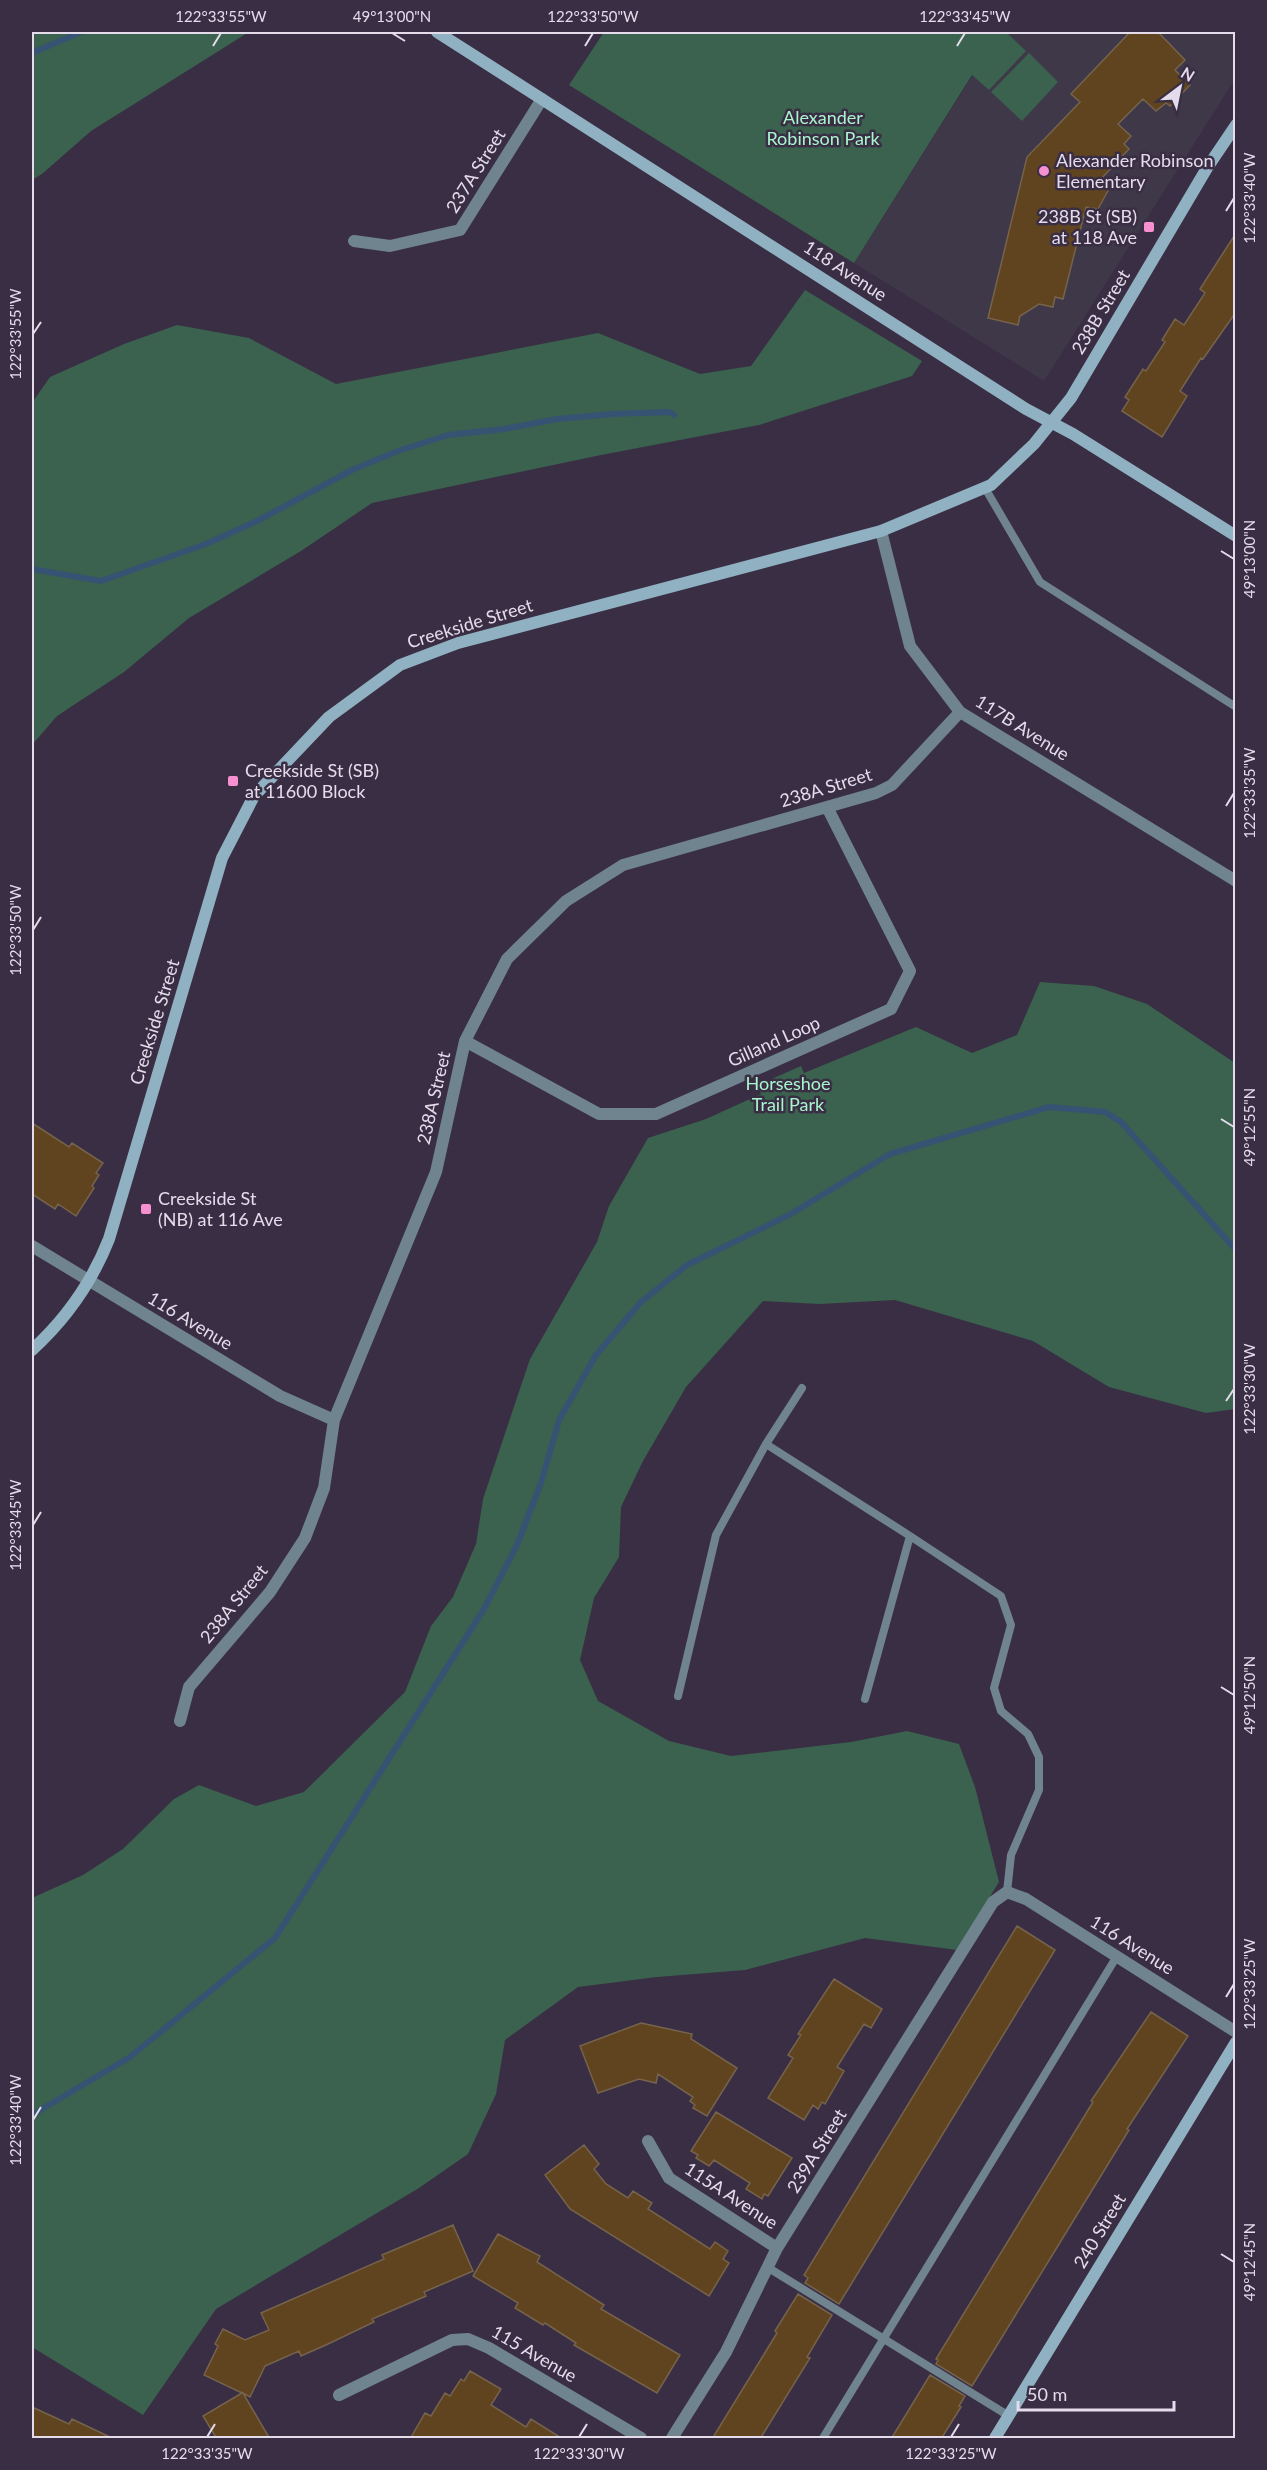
<svg xmlns="http://www.w3.org/2000/svg" width="1267" height="2470" viewBox="0 0 1267 2470" font-family="Lato,sans-serif">
	<style>
		.education { fill: #3e3849 }
		.green { fill: #3a624e }
		.lines { fill: none; stroke-linecap: round; stroke-linejoin: round }
		.stream { stroke: #365373; stroke-width: 6 }
		.building { fill: #604420; stroke: #76634c; stroke-width: 1.5 }
		.lane { stroke: #6f848e; stroke-width: 8 }
		.street { stroke: #6f848e; stroke-width: 12 }
		.secondary { stroke: #90b1c2; stroke-width: 12 }
		.ticks { fill: none; stroke: #e4dceb; stroke-width: 2 }
		.poi-dot { fill: #f690d0; stroke: #3a2e44; stroke-width: 2 }
		.labels { text-anchor: middle; stroke-width: 5; stroke-linejoin: round; paint-order: stroke }
		.park-label { font-size: 18px; fill: #a9f5cd; stroke: #3a2e44 }
		.poi-label { font-size: 18px; fill: #e4dceb; stroke: #3a2e44; text-anchor: start }
		.street-label { font-size: 18px; fill: #e4dceb; stroke: #3a2e44 }
		.neatline { fill: none; stroke: #e4dceb; stroke-width: 2 }
		.ticks-label { font-size: 15px; text-anchor: middle; fill: #e4dceb }
	</style>
	<rect width="100%" height="100%" fill="#3a2e44"/>
	<path class="education" d="M 1000,32 L 1235,32 L 1235,79 L 1044,381 L 854,263 Z"/>
	<path class="green" d="M 32,32 L 249,32 L 91,131 L 42,174 L 32,180 Z
		M 604,32 L 1006,32 L 1026,51 L 989,90 L 972,75 L 854,263 L 569,85 Z
		M 1029,53 L 1058,82 L 1022,121 L 991,92 Z
		M 805,290 L 922,361 L 912,376 L 759,425 L 601,455 L 372,503 L 301,551 L 189,618 L 124,672 L 57,716 L 32,745 L 32,403 L 50,377 L 124,344 L 177,325 L 249,338 L 336,384 L 598,333 L 700,374 L 751,366 Z
		M 1040,982 L 1094,986 L 1147,1004 L 1235,1063 L 1235,1409 L 1206,1413 L 1109,1387 L 1033,1341 L 895,1300 L 819,1304 L 763,1301 L 686,1387 L 643,1461 L 621,1507 L 619,1557 L 594,1598 L 580,1660 L 598,1701 L 669,1741 L 731,1756 L 851,1742 L 907,1731 L 959,1744 L 975,1787 L 999,1882 L 957,1950 L 865,1938 L 745,1970 L 657,1977 L 578,1987 L 505,2040 L 496,2094 L 468,2154 L 419,2188 L 216,2309 L 143,2415 L 32,2347 L 32,1898 L 83,1875 L 123,1849 L 174,1799 L 199,1785 L 256,1806 L 304,1792 L 405,1692 L 431,1626 L 453,1597 L 476,1544 L 483,1499 L 530,1359 L 597,1242 L 609,1206 L 648,1138 L 706,1119 L 761,1094 L 758,1085 L 801,1066 L 804,1073 L 916,1027 L 972,1053 L 1017,1035 Z"/>
	<g class="lines">
		<path class="stream" d="M 32,53 L 81,32
			M 32,569 L 101,581 L 206,544 L 257,521 L 352,470 L 398,451 L 448,435 L 504,429 L 557,419 L 613,414 L 669,412 L 674,415
			M 32,2115 L 130,2057 L 275,1938 L 484,1609 L 517,1545 L 541,1483 L 559,1420 L 596,1355 L 641,1302 L 687,1265 L 789,1215 L 890,1154 L 1049,1107 L 1105,1112 L 1121,1122 L 1236,1250"/>
	</g>
	<path class="building" d="M 1130,32 L 1158,32 L 1185,60 L 1175,70 L 1190,85 L 1170,106 L 1166,103 L 1156,111 L 1143,99 L 1118,124 L 1131,136 L 1124,144 L 1129,149 L 1100,180 L 1109,189 L 1098,209 L 1086,207 L 1063,299 L 1055,297 L 1053,307 L 1039,304 L 1020,316 L 1018,325 L 988,318 L 1027,157 L 1080,102 L 1071,94 Z
		M 1236,233 L 1236,312 L 1203,359 L 1201,358 L 1180,391 L 1187,396 L 1162,437 L 1122,411 L 1129,400 L 1125,397 L 1143,369 L 1146,371 L 1165,342 L 1162,340 L 1175,319 L 1184,325 L 1205,293 L 1200,289 Z
		M 32,1123 L 69,1147 L 72,1143 L 103,1163 L 96,1173 L 99,1175 L 92,1186 L 94,1188 L 76,1216 L 58,1204 L 55,1209 L 32,1194 Z
		M 1017,1926 L 1055,1950 L 839,2304 L 805,2283 L 808,2278 L 804,2275 Z
		M 834,1979 L 882,2009 L 871,2028 L 864,2024 L 837,2067 L 844,2071 L 825,2104 L 822,2102 L 818,2109 L 813,2105 L 804,2120 L 768,2098 L 793,2058 L 788,2055 L 801,2035 L 798,2034 Z
		M 1151,2012 L 1188,2036 L 1127,2129 L 1129,2130 L 972,2386 L 936,2364 L 938,2360 L 936,2359 L 1093,2102 L 1091,2101 Z
		M 641,2023 L 692,2034 L 691,2039 L 737,2068 L 707,2116 L 693,2108 L 695,2105 L 690,2101 L 693,2097 L 658,2074 L 656,2083 L 639,2079 L 598,2093 L 580,2046 Z
		M 716,2112 L 792,2158 L 768,2196 L 764,2194 L 762,2199 L 746,2189 L 750,2183 L 714,2160 L 709,2166 L 696,2158 L 698,2155 L 691,2151 Z
		M 584,2145 L 599,2164 L 594,2169 L 606,2184 L 628,2198 L 633,2191 L 652,2203 L 648,2209 L 710,2249 L 715,2242 L 728,2251 L 723,2259 L 729,2263 L 709,2296 L 570,2209 L 545,2175 Z
		M 453,2225 L 473,2271 L 424,2292 L 426,2296 L 372,2319 L 374,2322 L 328,2344 L 301,2356 L 299,2351 L 265,2366 L 250,2397 L 243,2393 L 270,2439 L 217,2439 L 203,2416 L 242,2393 L 204,2375 L 218,2346 L 215,2344 L 223,2329 L 245,2340 L 269,2330 L 261,2313 L 384,2259 L 382,2255 Z
		M 498,2234 L 540,2256 L 537,2262 L 604,2305 L 601,2309 L 680,2355 L 657,2393 L 574,2345 L 576,2343 L 545,2323 L 543,2325 L 515,2308 L 518,2303 L 473,2276 Z
		M 798,2294 L 832,2315 L 807,2357 L 810,2358 L 760,2439 L 712,2439 L 777,2333 L 775,2331 Z
		M 470,2371 L 501,2389 L 491,2405 L 526,2427 L 531,2419 L 563,2439 L 410,2439 L 425,2413 L 431,2416 L 445,2393 L 450,2396 L 461,2379 L 464,2381 Z
		M 930,2375 L 965,2396 L 959,2406 L 961,2407 L 941,2439 L 891,2439 Z
		M 32,2407 L 69,2424 L 72,2419 L 114,2439 L 32,2439 Z"/>
	<g class="lines">
		<path class="lane" d="M 985,488 L 1040,582 L 1236,707
			M 766,1444 L 910,1536 L 865,1699
			M 910,1536 L 1001,1596 L 1011,1625 L 994,1688 L 1001,1711 L 1028,1734 L 1039,1757 L 1039,1790 L 1011,1855 L 1007,1892
			M 678,1696 L 716,1535 L 766,1444 L 802,1388
			M 767,2267 L 1009,2416
			M 823,2438 L 1117,1956"/>
		<path class="street" d="M 354,241 L 390,246 L 460,230 L 542,99
			M 881,531 L 910,646 L 960,712 L 1236,881
			M 465,1041 L 599,1114 L 656,1114 L 891,1009 L 910,971 L 827,807
			M 32,1246 L 280,1396 L 334,1420
			M 180,1721 L 189,1687 L 270,1592 L 305,1538 L 324,1488 L 334,1420 L 436,1172 L 465,1041 L 507,959 L 566,901 L 623,865 L 876,793 L 892,785 L 960,712
			M 648,2141 L 669,2178 L 777,2248
			M 339,2395 L 452,2340 L 468,2339 L 489,2348 L 641,2438
			M 672,2438 L 726,2352 L 777,2248 L 993,1902 L 1007,1892 L 1026,1899 L 1236,2032"/>
		<path class="secondary" d="M 437,32 L 1026,409 L 1073,434 L 1236,536
			M 32,1350 C 66,1319 92,1282 109,1239 L 222,858 L 254,796 L 329,717 L 400,665 L 458,643 L 881,531 L 991,485 L 1034,444 L 1071,398 L 1207,168 L 1236,125
			M 995,2438 L 1236,2042"/>
	</g>
	<path class="ticks" d="M 392,33 L 405,41M 213,46 L 221,33M 585,46 L 593,33M 957,46 L 965,33M 1226,211 L 1234,198M 33,334 L 41,322M 1221,551 L 1234,559M 1226,806 L 1234,793M 33,930 L 41,917M 1221,1119 L 1234,1127M 1226,1401 L 1234,1389M 33,1525 L 41,1512M 1221,1687 L 1234,1695M 1226,1997 L 1234,1984M 33,2120 L 41,2107M 1221,2254 L 1234,2262M 207,2437 L 215,2424M 579,2437 L 587,2424M 951,2437 L 959,2424"/>
	<g class="poi-dot">
		<circle cx="1044" cy="171" r="6"/>
		<rect x="1143" y="221" width="12" height="12" rx="3"/>
		<rect x="227" y="775" width="12" height="12" rx="3"/>
		<rect x="140" y="1203" width="12" height="12" rx="3"/>
	</g>
	<g class="labels">
		<g class="park-label">
			<text x="823" y="124">Alexander<tspan x="823" dy="21">Robinson Park</tspan></text>
			<text x="788" y="1090">Horseshoe<tspan x="788" dy="21">Trail Park</tspan></text>
		</g>
		<g class="poi-label">
			<text x="1056" y="167">Alexander Robinson<tspan x="1056" dy="21">Elementary</tspan></text>
			<text x="1137" y="223" text-anchor="end">238B St (SB)<tspan x="1137" dy="21">at 118 Ave</tspan></text>
			<text x="245" y="777">Creekside St (SB)<tspan x="245" dy="21">at 11600 Block</tspan></text>
			<text x="158" y="1205">Creekside St<tspan x="158" dy="21">(NB) at 116 Ave</tspan></text>
		</g>
		<g class="street-label">
			<text transform="translate(476 171) rotate(-58)" y="6">237A Street</text>
			<text transform="translate(845 271) rotate(33)" y="6">118 Avenue</text>
			<text transform="translate(1101 312) rotate(-59)" y="6">238B Street</text>
			<text transform="translate(470 624) rotate(-17)" y="6">Creekside Street</text>
			<text transform="translate(1022 728) rotate(32)" y="6">117B Avenue</text>
			<text transform="translate(826 788) rotate(-17)" y="6">238A Street</text>
			<text transform="translate(155 1022) rotate(-73)" y="6">Creekside Street</text>
			<text transform="translate(774 1042) rotate(-24)" y="6">Gilland Loop</text>
			<text transform="translate(434 1098) rotate(-77)" y="6">238A Street</text>
			<text transform="translate(190 1321) rotate(31)" y="6">116 Avenue</text>
			<text transform="translate(234 1604) rotate(-51)" y="6">238A Street</text>
			<text transform="translate(1132 1945) rotate(32)" y="6">116 Avenue</text>
			<text transform="translate(817 2151) rotate(-58)" y="6">239A Street</text>
			<text transform="translate(731 2196) rotate(33)" y="6">115A Avenue</text>
			<text transform="translate(1100 2231) rotate(-59)" y="6">240 Street</text>
			<text transform="translate(534 2354) rotate(30)" y="6">115 Avenue</text>
		</g>
	</g>
	<rect width="1267" height="2470" fill="none" stroke="#3a2e44" stroke-width="66"/>
	<g transform="translate(1180 87) rotate(32)" stroke="#3a2e44" stroke-width="4.5" paint-order="stroke">
	<path d="M0-4.5L10 22L0 15L-10 22Z" fill="#e4dceb"/>
	<text y="-9" font-size="16" font-weight="bold" text-anchor="middle" fill="#e4dceb">N</text>
	</g>
	<path d="M1018 2401v9h156v-9" fill="none" stroke="#e4dceb" stroke-width="3"/>
	<text x="1027" y="2401" font-size="18" fill="#e4dceb" stroke="#3a2e44" stroke-width="4.5" paint-order="stroke">50 m</text>
	<rect x="33" y="33" width="1201" height="2404" class="neatline"/>
	<g class="ticks-label">
		<text x="221" y="22">122°33'55"W</text>
		<text x="392" y="22">49°13'00"N</text>
		<text x="593" y="22">122°33'50"W</text>
		<text x="965" y="22">122°33'45"W</text>
		<text transform="translate(1250 198) rotate(-90)" y="5">122°33'40"W</text>
		<text transform="translate(16 334) rotate(-90)" y="5">122°33'55"W</text>
		<text transform="translate(1250 559) rotate(-90)" y="5">49°13'00"N</text>
		<text transform="translate(1250 793) rotate(-90)" y="5">122°33'35"W</text>
		<text transform="translate(16 930) rotate(-90)" y="5">122°33'50"W</text>
		<text transform="translate(1250 1127) rotate(-90)" y="5">49°12'55"N</text>
		<text transform="translate(1250 1389) rotate(-90)" y="5">122°33'30"W</text>
		<text transform="translate(16 1525) rotate(-90)" y="5">122°33'45"W</text>
		<text transform="translate(1250 1695) rotate(-90)" y="5">49°12'50"N</text>
		<text transform="translate(1250 1984) rotate(-90)" y="5">122°33'25"W</text>
		<text transform="translate(16 2120) rotate(-90)" y="5">122°33'40"W</text>
		<text transform="translate(1250 2262) rotate(-90)" y="5">49°12'45"N</text>
		<text x="207" y="2459">122°33'35"W</text>
		<text x="579" y="2459">122°33'30"W</text>
		<text x="951" y="2459">122°33'25"W</text>
	</g>
</svg>
